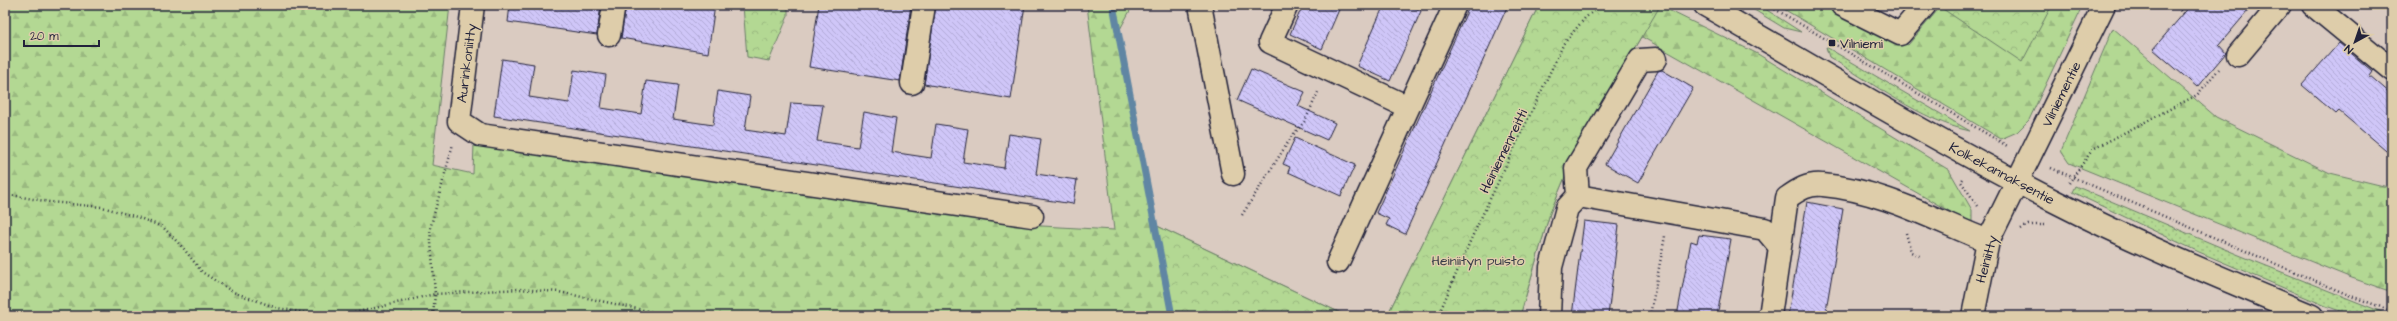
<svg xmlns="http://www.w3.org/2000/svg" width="2397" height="321" viewBox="0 0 2397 321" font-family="'Architects Daughter',sans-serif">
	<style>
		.grass { fill: url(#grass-dots); stroke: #6a7d67 }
		.forest { fill: url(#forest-firs); stroke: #6a7d67 }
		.park { fill: url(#park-crowns); stroke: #6a7d67 }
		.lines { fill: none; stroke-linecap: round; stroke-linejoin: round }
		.stream { stroke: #6086a3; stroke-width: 7 }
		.building { fill: url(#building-back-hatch); stroke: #22223b }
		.minor-casing { stroke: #22223b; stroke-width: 25 }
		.major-casing { stroke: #22223b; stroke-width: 25 }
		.path { stroke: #22223b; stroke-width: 2.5; stroke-dasharray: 1 3; stroke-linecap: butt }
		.minor { stroke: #decdaa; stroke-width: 22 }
		.major { stroke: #decdaa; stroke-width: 22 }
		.poi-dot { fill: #22223b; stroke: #decdaa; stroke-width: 1.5 }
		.labels { text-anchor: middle; stroke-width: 3; stroke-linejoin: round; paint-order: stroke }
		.poi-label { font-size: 14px; fill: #22223b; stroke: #decdaa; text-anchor: start }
		.street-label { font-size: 14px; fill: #22223b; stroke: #decdaa }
		.park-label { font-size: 14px; fill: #383d48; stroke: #decdaa }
	</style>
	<defs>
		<pattern id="grass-dots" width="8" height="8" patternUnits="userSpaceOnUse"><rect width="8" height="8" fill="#b3d893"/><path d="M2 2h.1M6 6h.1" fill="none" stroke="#9ab980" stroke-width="1.8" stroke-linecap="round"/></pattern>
		<pattern id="forest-firs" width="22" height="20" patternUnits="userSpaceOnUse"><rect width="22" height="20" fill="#b3d893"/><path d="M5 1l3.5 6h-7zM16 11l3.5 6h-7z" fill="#9ab980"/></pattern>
		<pattern id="park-crowns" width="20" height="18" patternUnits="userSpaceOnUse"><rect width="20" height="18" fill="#b3d893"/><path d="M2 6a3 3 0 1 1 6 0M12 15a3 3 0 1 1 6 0" fill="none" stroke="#9ab980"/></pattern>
		<pattern id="building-back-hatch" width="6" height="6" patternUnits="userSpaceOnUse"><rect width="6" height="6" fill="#cfc6f8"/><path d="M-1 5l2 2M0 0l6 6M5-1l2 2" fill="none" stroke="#b1aad6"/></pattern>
	</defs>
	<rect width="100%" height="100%" fill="#dacbc1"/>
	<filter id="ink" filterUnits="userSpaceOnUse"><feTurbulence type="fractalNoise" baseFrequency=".025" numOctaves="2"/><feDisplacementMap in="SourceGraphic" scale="8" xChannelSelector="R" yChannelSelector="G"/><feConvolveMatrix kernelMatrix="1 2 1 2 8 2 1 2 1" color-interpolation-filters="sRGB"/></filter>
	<g filter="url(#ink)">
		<path class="grass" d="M 1746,5 L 1759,5 L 1801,32 L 1784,28 Z
			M 1826,47 L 1970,131 C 1922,121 1871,82 1829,57 Z
			M 2075,186 L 2239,255 L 2392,316 L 2354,316 L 2326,306 L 2199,252 L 2072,192 Z"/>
		<path class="forest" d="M 5,5 L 450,5 L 432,165 L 473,174 L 474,143 L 1042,226 L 1114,230 L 1087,5 L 1133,5 L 1118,33 L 1155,225 L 1347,316 L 5,316 Z
			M 1539,5 L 1658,5 L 1756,53 L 1949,170 L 1972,210 L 1972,224 L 1642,37 L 1577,148 L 1550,213 L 1520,316 L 1387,316 Z
			M 1777,5 L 1831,5 L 1908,45 L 1942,5 L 2083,5 L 2029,120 L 2017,132 L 2001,139 Z
			M 2113,28 L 2216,117 L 2330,173 L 2392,188 L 2392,292 L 2349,277 L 2069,163 L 2061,151 Z"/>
		<path class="park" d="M 743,5 L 788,5 L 788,16 L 769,61 L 747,57 Z
			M 1539,5 L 1660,6 L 1577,148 L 1550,213 L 1520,316 L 1387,316 Z
			M 1942,5 L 2052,5 L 2022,62 L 1940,7 Z
			M 1155,225 L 1347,316 L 1172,316 Z"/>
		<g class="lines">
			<path class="stream" d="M 1113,5 L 1172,316"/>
		</g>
		<path class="building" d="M 510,5 L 601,5 L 597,35 L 508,22 Z
			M 626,5 L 715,5 L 708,53 L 621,38 Z
			M 819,5 L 911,5 L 900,81 L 809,67 Z
			M 936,5 L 1025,5 L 1011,99 L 924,84 Z
			M 1303,5 L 1341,5 L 1322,49 L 1290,34 Z
			M 1384,5 L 1409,5 L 1421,11 L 1390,81 L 1357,66 Z
			M 1470,5 L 1508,5 L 1405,234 L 1386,225 L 1389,219 L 1376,213 Z
			M 2191,5 L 2253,5 L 2219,45 L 2226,53 L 2197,87 L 2153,49 Z
			M 2339,43 L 2372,71 L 2369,75 L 2392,95 L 2392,156 L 2339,111 L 2336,114 L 2302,85 Z
			M 502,59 L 534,64 L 529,97 L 569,103 L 574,70 L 606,75 L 601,108 L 641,114 L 646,81 L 678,85 L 673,119 L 713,125 L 718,91 L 750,96 L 745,130 L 786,136 L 791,103 L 823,105 L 817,141 L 858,147 L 864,112 L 896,118 L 891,152 L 931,158 L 936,124 L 968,129 L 963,162 L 1004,168 L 1009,134 L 1041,139 L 1036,174 L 1077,180 L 1073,204 L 494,116 Z
			M 1251,69 L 1305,92 L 1298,106 L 1335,123 L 1327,140 L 1237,100 Z
			M 1662,70 L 1693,88 L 1638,183 L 1605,164 L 1658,71 Z
			M 1295,138 L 1355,165 L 1341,196 L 1288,172 L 1290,167 L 1283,164 Z
			M 1807,202 L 1843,209 L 1825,316 L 1788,316 Z
			M 1584,221 L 1619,225 L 1608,316 L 1572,316 Z
			M 1699,235 L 1731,239 L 1717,316 L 1677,316 L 1691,241 L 1697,243 Z"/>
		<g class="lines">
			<defs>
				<path id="minor" d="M 473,5 L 459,121 L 480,135 L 1032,216
					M 1200,5 L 1233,174
					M 1287,5 L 1270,42 L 1408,107
					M 1842,5 L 1900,34 L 1925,5
					M 2313,5 L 2392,70
					M 609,35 L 614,5
					M 2238,55 L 2280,5
					M 912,83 L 924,5
					M 1578,196 L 1576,168 L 1640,60 L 1656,59
					M 1780,247 L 1787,198 C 1798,190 1809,183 1823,185 C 1881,190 1935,220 1988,241
					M 1338,262 L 1455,5
					M 1549,316 L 1551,267 L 1567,208 L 1578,196 L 1765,229 L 1780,247 L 1770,316
					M 1973,316 L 1988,241 L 2104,5"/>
				<path id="major" d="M 1705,5 C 1822,72 1937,142 2058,203 C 2140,245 2226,280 2312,316"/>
			</defs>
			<use href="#minor" class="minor-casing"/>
			<use href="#major" class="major-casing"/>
			<path class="path" d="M 1768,5 L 2009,147
				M 2174,5 L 2184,14
				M 2051,168 L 2351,296 L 2392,311
				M 1963,179 L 1961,182 L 1978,206
				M 2069,183 L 2093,149 L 2197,95 L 2219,69
				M 5,194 L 50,202 L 102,207 L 137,217 L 163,227 L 184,249 L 202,272 L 233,292 L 277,308 L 306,313 L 341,316 L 435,294 L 519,289 L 559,292 L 671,316
				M 1242,215 L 1292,136 L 1305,121 L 1319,90
				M 2021,229 L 2028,225 L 2047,225
				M 1906,233 L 1911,252 L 1921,257
				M 2229,309 L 2241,316
				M 433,316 L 435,294 L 430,229 L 453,144
				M 1438,316 L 1472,237 L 1564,43 L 1585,18 L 1601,5
				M 1650,316 L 1665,236"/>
			<use href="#minor" class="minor"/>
			<use href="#major" class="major"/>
		</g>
	</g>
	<rect class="poi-dot" x="1828" y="39" width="8" height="8" rx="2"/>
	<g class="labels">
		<g class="poi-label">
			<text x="1840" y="48">Vilniemi</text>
		</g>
		<g class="street-label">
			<text transform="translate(466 63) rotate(-83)" y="5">Aurinkoniitty</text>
			<text transform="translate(2061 94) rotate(-64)" y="5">Vilniementie</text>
			<text transform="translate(1503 151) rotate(-64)" y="5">Heiniemenreitti</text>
			<text transform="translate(2002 173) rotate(28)" y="5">Kolkekannaksentie</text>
			<text transform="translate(1986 259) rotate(-75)" y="5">Heiniitty</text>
		</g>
		<g class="park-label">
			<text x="1478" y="265">Heiniityn puisto</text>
		</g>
	</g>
	<rect width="2397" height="321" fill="none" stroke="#decdaa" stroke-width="20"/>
	<rect x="10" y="10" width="2377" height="301" fill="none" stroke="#22223b" stroke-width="1.5" filter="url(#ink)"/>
	<g transform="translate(2355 42) rotate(220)" stroke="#decdaa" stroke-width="3" paint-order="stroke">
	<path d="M0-3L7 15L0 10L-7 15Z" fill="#22223b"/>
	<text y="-6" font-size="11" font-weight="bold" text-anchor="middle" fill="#22223b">N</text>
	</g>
	<path d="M24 40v6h75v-6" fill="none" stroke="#22223b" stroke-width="2"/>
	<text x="30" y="40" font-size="12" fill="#22223b" stroke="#decdaa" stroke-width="3" paint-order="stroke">20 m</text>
</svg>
